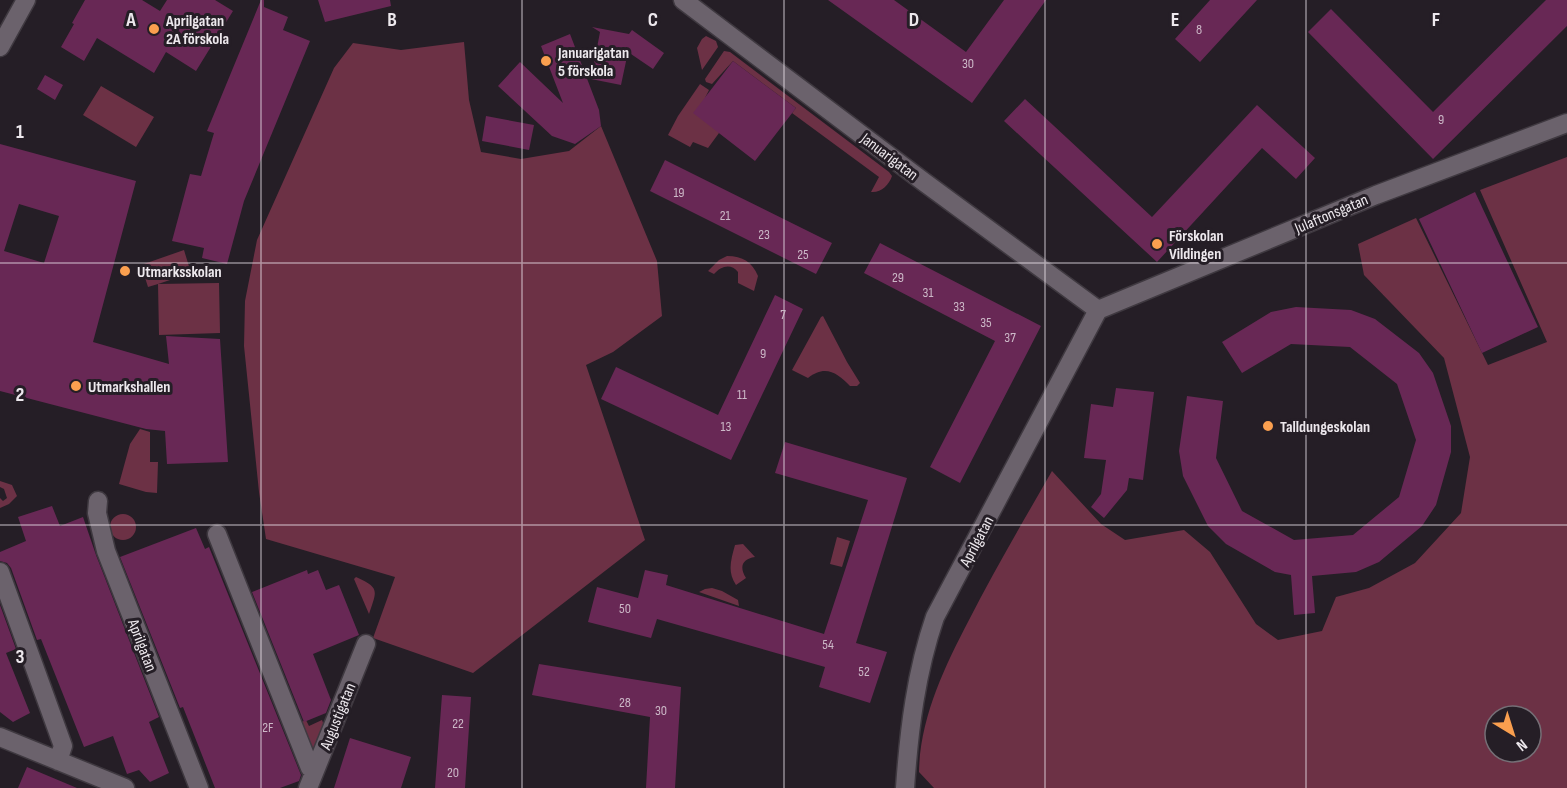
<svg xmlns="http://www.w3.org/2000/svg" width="1567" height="788" viewBox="0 0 1567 788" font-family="'Sofia Sans Condensed',sans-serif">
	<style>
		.green { fill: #6c3145; fill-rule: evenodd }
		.building { fill: #682855; fill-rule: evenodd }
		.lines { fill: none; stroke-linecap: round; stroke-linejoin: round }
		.street-casing { stroke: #3f3940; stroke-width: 21 }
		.street { stroke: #6b626c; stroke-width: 18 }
		.grid { fill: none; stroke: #ede8ed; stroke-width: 1.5; stroke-opacity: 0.55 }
		.poi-dot { fill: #fa9f4f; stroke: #251e26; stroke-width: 2 }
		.labels { text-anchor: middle; stroke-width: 6; stroke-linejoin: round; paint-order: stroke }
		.number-label { font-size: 14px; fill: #ccb8c7 }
		.poi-label { font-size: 16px; font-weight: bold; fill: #ede8ed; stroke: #251e26; text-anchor: start }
		.street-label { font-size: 16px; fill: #ede8ed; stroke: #251e26 }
		.grid-label { font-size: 20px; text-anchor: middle; font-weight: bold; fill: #ede8ed; stroke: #251e26; stroke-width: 6; stroke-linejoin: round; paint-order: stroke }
	</style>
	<rect width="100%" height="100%" fill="#251e26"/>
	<path class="green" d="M 706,36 L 716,41 L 718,47 L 702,70 L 697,48 L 702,39 Z
		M 464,42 L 469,100 L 481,152 L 521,159 L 569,151 L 601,126 L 657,261 L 662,316 L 613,352 L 586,365 L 645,540 L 473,673 L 373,638 L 395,577 L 266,539 L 259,492 L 244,346 L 245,301 L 257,240 L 334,68 L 353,43 L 401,50 Z
		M 724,51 L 730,52 L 889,172 L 892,176 C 889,185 881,193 871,192 L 879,177 L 792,113 L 796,108 L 733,61 L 712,84 L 706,82 L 705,79 Z
		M 700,84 L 709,90 L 705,98 L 719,133 L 708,148 L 693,142 L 690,147 L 668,135 L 678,116 Z
		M 101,86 L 154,117 L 136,147 L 83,115 Z
		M 1567,157 L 1567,788 L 934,788 L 919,772 C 920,718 944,668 969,620 C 995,569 1024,520 1052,471 L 1101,524 L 1125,540 L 1184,530 L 1210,552 L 1256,624 L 1278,640 L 1322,631 L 1336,597 L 1369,588 L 1415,563 L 1461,513 L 1470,457 L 1444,358 L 1364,275 L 1358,244 L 1416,218 L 1488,365 L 1547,342 L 1480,190 ZM 1495,716 L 1531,716 L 1531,752 L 1495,752 Z
		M 184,250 L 191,273 L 158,284 L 219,283 L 220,333 L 159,335 L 158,284 L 148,287 L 141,265 Z
		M 727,256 C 743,256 752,262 758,276 L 754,291 L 738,283 L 738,272 C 731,263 721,266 714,274 L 708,271 L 719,260 Z
		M 823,316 L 847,362 L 860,383 L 857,386 L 850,386 C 838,373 825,364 808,378 L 792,370 L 821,317 Z
		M 140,429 L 150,432 L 150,462 L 158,462 L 157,493 L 146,492 L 119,484 L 130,444 Z
		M 0,481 L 12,485 L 17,496 L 9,504 L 0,508 L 0,498 L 3,501 L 7,498 L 4,489 L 0,487 Z
		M110 527a13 13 0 1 1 26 0a13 13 0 1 1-26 0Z
		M 837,537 L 850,541 L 842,567 L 830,564 Z
		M 743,544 L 755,557 C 742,559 739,567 746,578 L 736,585 C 727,572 731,560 735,545 Z
		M 356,577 C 380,588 377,590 369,614 L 354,579 Z
		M 712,588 L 722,591 L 738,600 L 739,606 L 699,592 L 705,589 Z
		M 306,720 L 309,726 L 322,720 L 325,728 L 316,751 L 311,751 L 299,723 Z"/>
	<path class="building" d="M 85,0 L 142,0 L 160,11 L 167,0 L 215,0 L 233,11 L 196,71 L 166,52 L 154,73 L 97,38 L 84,61 L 61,47 L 74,24 L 72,23 Z
		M 261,0 L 264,0 L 264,7 L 288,17 L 283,30 L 310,41 L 244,201 L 227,264 L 202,258 L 204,248 L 172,241 L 190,174 L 201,176 L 214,133 L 207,131 Z
		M 318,0 L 390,0 L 391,6 L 325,22 Z
		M 828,0 L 894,0 L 966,52 L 1004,0 L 1046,0 L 972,103 Z
		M 1210,0 L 1257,0 L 1200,62 L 1175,39 Z
		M 1546,0 L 1567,0 L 1567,26 L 1433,159 L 1308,32 L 1331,9 L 1433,112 Z
		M 592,27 L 629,34 L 632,30 L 664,53 L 653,69 L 628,52 L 621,85 L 591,79 L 600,32 Z
		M 570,34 L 599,110 L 601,126 L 575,144 L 552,136 L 498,86 L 520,62 L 563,103 L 541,46 Z
		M 733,61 L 796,108 L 755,161 L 693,113 Z
		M 45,75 L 63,85 L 55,100 L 37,89 Z
		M 1025,99 L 1152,217 L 1257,105 L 1315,158 L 1296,179 L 1262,148 L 1157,262 L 1004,121 Z
		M 486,116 L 534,125 L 529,150 L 482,141 Z
		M 0,144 L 136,181 L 93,342 L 169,364 L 166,336 L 220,339 L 228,462 L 167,464 L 165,431 L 146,429 L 0,391 ZM 19,204 L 59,216 L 44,263 L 4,251 Z
		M 665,160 L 832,243 L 816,274 L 650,191 Z
		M 1475,192 L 1538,327 L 1482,353 L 1419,219 Z
		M 880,243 L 1041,326 L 960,483 L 930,467 L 995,341 L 864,273 Z
		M 775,295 L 803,309 L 731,460 L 601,399 L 616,367 L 718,415 Z
		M 1296,307 L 1351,310 L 1375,319 L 1419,353 L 1433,373 L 1451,426 L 1451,452 L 1436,505 L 1422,526 L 1379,562 L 1356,572 L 1312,576 L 1315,613 L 1294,615 L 1291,575 L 1275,572 L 1226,544 L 1208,526 L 1183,476 L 1179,451 L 1187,396 L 1223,401 L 1216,458 L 1242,511 L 1294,540 L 1353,535 L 1399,497 L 1416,440 L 1397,384 L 1350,347 L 1291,344 L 1242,373 L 1222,342 L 1271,312 Z
		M 1116,388 L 1154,392 L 1143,480 L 1129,478 L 1127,490 L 1104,518 L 1091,507 L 1101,494 L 1106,460 L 1084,458 L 1091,404 L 1113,407 Z
		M 785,442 L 907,478 L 856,643 L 887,652 L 870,703 L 819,687 L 825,667 L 657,619 L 651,638 L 588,622 L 597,587 L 638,598 L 645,570 L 668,575 L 666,585 L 824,634 L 868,500 L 775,473 Z
		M 52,506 L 60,526 L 83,517 L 96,555 L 159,717 L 149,722 L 169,773 L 150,782 L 139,770 L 127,774 L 113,736 L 84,747 L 41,639 L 37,640 L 11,568 L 7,563 L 0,561 L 0,552 L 26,541 L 18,517 Z
		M 196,528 L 205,549 L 209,547 L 301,775 L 299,781 L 280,788 L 215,788 L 183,707 L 180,708 L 120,557 Z
		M 307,570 L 308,574 L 318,570 L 326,590 L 339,585 L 359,635 L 313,654 L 331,700 L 326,713 L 304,722 L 252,592 Z
		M 0,605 L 16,649 L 6,653 L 30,713 L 13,722 L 0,712 Z
		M 539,664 L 681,687 L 675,788 L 646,788 L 650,717 L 532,695 Z
		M 442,695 L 471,697 L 465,788 L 435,788 Z
		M 350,738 L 411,757 L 401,788 L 334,788 Z
		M 27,767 L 77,788 L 18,788 Z"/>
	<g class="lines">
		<defs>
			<path id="street" d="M 683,0 L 924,182 L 1098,310
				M 0,47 L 26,0
				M 1098,310 L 1376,195 L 1567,123
				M 98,501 L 97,513 L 106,551 L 199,788
				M 217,534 L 310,768 L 315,770
				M 0,572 L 63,746 L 58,761
				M 0,737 L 125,788
				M 308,788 L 366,644
				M 905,788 C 909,730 916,672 935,617 L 1098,310"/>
		</defs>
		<use href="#street" class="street-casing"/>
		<use href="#street" class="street"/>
	</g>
	<path class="grid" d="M 261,0 L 261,788M 522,0 L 522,788M 784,0 L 784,788M 1045,0 L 1045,788M 1306,0 L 1306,788M 0,263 L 1567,263M 0,525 L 1567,525"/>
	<g class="poi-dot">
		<circle cx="154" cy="29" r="6"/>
		<circle cx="546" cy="61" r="6"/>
		<circle cx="1157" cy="244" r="6"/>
		<circle cx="125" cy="271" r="6"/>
		<circle cx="76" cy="386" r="6"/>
		<circle cx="1268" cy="426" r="6"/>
	</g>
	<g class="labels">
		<g class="number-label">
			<text x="1199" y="34">8</text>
			<text x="968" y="68">30</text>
			<text x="1441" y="124">9</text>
			<text x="679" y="197">19</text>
			<text x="725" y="220">21</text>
			<text x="764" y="239">23</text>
			<text x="803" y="259">25</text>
			<text x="898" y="282">29</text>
			<text x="928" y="297">31</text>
			<text x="959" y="311">33</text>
			<text x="783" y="319">7</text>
			<text x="986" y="327">35</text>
			<text x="1010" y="342">37</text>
			<text x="763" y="358">9</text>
			<text x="742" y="399">11</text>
			<text x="726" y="431">13</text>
			<text x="625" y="613">50</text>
			<text x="828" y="649">54</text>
			<text x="864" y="676">52</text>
			<text x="625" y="707">28</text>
			<text x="661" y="715">30</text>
			<text x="458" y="728">22</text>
			<text x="268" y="732">2F</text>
			<text x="453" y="777">20</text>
		</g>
		<g class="poi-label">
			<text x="166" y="26">Aprilgatan<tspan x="166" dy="18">2A förskola</tspan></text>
			<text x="558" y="58">Januarigatan<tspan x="558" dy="18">5 förskola</tspan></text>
			<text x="1169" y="241">Förskolan<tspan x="1169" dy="18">Vildingen</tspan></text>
			<text x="137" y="277">Utmarksskolan</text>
			<text x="88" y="392">Utmarkshallen</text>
			<text x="1280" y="432">Talldungeskolan</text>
		</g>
		<g class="street-label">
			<text transform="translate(890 156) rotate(37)" y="6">Januarigatan</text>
			<text transform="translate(1331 213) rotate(-23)" y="6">Julaftonsgatan</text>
			<text transform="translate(976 541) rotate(-62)" y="6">Aprilgatan</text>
			<text transform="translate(143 645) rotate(69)" y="6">Aprilgatan</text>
			<text transform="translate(337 716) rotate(-68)" y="6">Augustigatan</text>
		</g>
	</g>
	<g class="grid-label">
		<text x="131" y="26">A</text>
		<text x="392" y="26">B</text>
		<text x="653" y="26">C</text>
		<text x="914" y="26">D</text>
		<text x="1175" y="26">E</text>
		<text x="1436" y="26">F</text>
		<text x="20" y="138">1</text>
		<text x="20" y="401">2</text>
		<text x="20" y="663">3</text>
	</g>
	<g transform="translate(1513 734) rotate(142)"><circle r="28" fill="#251e26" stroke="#756f76" stroke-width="1.5"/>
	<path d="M0-4.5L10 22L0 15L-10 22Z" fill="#fa9f4f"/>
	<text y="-9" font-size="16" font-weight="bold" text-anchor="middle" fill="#ede8ed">N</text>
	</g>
</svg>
